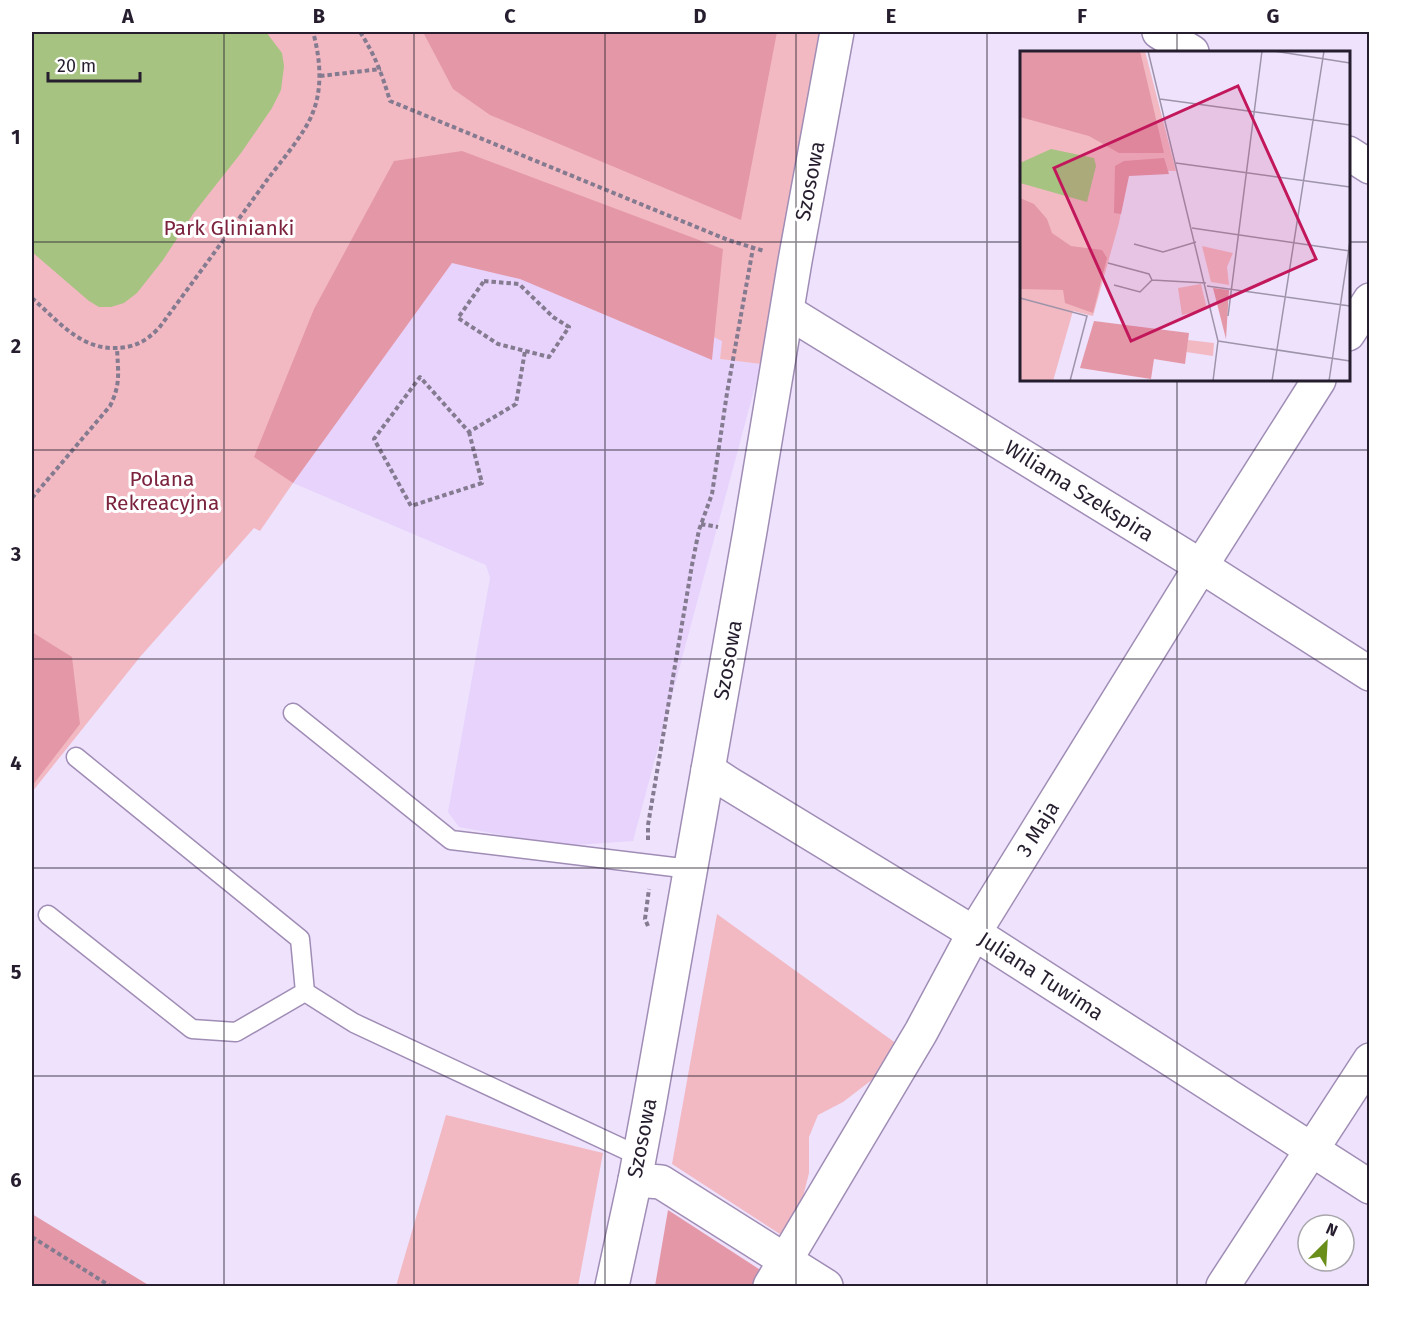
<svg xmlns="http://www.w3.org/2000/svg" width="1401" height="1318" viewBox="0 0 1401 1318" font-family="'Fira Sans',sans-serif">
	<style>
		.built { fill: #e7d3fc }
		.green { fill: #f2b9c3 }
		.forest { fill: #e498a7 }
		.water { fill: #a7c381 }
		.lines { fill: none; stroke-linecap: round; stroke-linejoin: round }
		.lane-casing { stroke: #a08db5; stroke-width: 21 }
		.street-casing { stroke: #a08db5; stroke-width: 36 }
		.secondary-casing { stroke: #a08db5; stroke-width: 36 }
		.path { stroke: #857b90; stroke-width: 4; stroke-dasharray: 4.5 3; stroke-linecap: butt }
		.lane { stroke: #fff; stroke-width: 18 }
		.street { stroke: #fff; stroke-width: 33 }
		.secondary { stroke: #fff; stroke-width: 33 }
		.grid { fill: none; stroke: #261e2e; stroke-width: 1.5; stroke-opacity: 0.55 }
		.labels { text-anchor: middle; stroke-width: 6; stroke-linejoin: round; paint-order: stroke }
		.street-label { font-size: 21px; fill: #261e2e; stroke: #fff }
		.park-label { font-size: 21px; fill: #7c233e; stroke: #fff }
		.inset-road { fill: none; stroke: #9e94aa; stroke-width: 1.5 }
		.view { fill: #c2185b; fill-opacity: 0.15; stroke: #c2185b; stroke-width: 3 }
		.inset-edge { fill: none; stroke: #261e2e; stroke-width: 3 }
		.neatline { fill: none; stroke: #261e2e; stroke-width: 2 }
		.grid-label { font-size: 20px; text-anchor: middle; font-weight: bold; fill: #261e2e }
	</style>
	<rect width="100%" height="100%" fill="#eee2fc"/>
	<path class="built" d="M 474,222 L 723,341 L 720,359 L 761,364 L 633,841 L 561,846 L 459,827 L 448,812 L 490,578 L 486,565 L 293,483 Z"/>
	<path class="green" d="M 32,32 L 819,32 L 761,364 L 720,359 L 722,341 L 474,223 L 394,336 L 260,531 L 254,528 L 140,657 L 32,792 Z
		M 717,914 L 897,1044 L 877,1076 L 843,1102 L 818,1115 L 809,1137 L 809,1173 L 798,1217 L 783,1236 L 672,1164 Z
		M 446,1115 L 603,1153 L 578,1286 L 396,1286 Z"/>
	<path class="forest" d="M 423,32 L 777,32 L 741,220 L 490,115 L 453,89 Z
		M 462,151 L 723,249 L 712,360 L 520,279 L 452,263 L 293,483 L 254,457 L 314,309 L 394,161 Z
		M 32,632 L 72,657 L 80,724 L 32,786 Z
		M 668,1210 L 762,1271 L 753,1286 L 655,1286 Z
		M 32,1214 L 150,1286 L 32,1286 Z"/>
	<path class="water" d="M 32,32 L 266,32 L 282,53 L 284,66 L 281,90 L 272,108 L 241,153 L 193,214 L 163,260 L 137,293 L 124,303 L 111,307 L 99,307 L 89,301 L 32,252 Z"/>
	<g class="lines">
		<defs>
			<path id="lane" d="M 293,713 L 451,840 L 690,869
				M 76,757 L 300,939 L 305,992 L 354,1023 L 639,1156
				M 48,915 L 192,1029 L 236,1032 L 305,992"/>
			<path id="street" d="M 1159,32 L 1192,52
				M 1348,153 L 1370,167
				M 788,312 L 1201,566 L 1370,674
				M 1348,334 L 1370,300
				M 708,770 L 728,783 L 974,933 L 1370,1187
				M 635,1180 L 661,1182 L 826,1286
				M 770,1286 L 921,1032 L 974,933 L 1201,566 L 1319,380
				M 1223,1286 L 1370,1060"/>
			<path id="secondary" d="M 612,1286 L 635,1180 L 649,1105 L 750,531 L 795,261 L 837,32"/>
		</defs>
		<use href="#lane" class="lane-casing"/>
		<use href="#street" class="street-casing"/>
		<use href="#secondary" class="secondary-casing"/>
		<path class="path" d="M 360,32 C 375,55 382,74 390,101 L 728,240 L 764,251
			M 320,76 L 381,69
			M 484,281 L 519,284 L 553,317 L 569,327 L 549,357 L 498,344 L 458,318 Z
			M 32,298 C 56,319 79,348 113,348 C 134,348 145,342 159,328 C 195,279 231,230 267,180 C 281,161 305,134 313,112 C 323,87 320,57 313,32
			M 469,432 L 482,483 L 411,506 L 374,439 L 420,377 L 469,432 L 516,404 L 525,351
			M 32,498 L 110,406 C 121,384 118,372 117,348
			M 701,524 L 718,527
			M 648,840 L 648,825 L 692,565 L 699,530 L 712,494 L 727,393 L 753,248
			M 648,926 L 645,919 L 649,889
			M 32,1237 L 110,1286"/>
		<use href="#lane" class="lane"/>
		<use href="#street" class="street"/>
		<use href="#secondary" class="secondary"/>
	</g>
	<path class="grid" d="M 224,32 L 224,1286M 414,32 L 414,1286M 605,32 L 605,1286M 796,32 L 796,1286M 987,32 L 987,1286M 1177,32 L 1177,52M 32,242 L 1022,242M 1348,242 L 1370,242M 1177,380 L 1177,1286M 32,450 L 1370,450M 32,659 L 1370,659M 32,868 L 1370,868M 32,1076 L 1370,1076"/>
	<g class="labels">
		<g class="street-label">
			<text transform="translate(810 181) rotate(-79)" y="7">Szosowa</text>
			<text transform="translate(1079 491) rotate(32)" y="7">Wiliama Szekspira</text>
			<text transform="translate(728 660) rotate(-80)" y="7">Szosowa</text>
			<text transform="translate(1038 829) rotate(-58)" y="7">3 Maja</text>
			<text transform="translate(1041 976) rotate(33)" y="7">Juliana Tuwima</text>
			<text transform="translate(642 1138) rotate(-79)" y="7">Szosowa</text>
		</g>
		<g class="park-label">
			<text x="229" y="235">Park Glinianki</text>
			<text x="162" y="486">Polana<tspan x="162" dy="24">Rekreacyjna</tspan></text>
		</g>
	</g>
	<g transform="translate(1020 51)">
		<rect width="330" height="330" fill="#eee2fc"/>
		<path d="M 0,0 L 125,0 L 156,120 L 109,119 L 99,172 L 73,265 L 53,260 L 33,330 L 0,330 ZM 182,195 L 213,202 L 207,216 L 209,234 L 191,231 ZM 181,233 L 187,258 L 162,264 L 158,237 ZM 168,289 L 194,292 L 193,305 L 166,301 Z" fill="#f2b9c3"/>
		<path d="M 0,0 L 120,0 L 144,102 L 99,102 L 69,85 L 0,66 ZM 144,107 L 149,123 L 109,125 L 101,163 L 94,162 L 95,115 L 104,110 ZM 0,147 L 14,153 L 27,168 L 32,182 L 51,195 L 82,199 L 87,207 L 73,262 L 45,252 L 43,239 L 0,238 ZM 193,237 L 209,239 L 206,288 ZM 74,270 L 169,282 L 165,313 L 134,308 L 131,328 L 60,317 Z" fill="#e498a7"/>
		<path d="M 31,98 L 74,107 L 76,115 L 67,151 L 0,132 L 0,112 Z" fill="#a7c381"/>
		<path class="inset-road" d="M 128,0 L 198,290 L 193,330M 254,0 L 330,12M 140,48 L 330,74M 156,112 L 330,136M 172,177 L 330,200M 114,193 L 143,201 L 176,191M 88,212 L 129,223 L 132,229 L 186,232M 94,234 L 120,241 L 132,229M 187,235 L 330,255M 0,247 L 67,265 L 50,330M 208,265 L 242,0M 198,290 L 330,310M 252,330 L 304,0M 309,330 L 330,190"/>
		<path class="view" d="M 218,35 L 296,208 L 111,290 L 34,117 Z"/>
		<rect width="330" height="330" class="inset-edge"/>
	</g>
	<rect width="1401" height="1318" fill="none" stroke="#ffffff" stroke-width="66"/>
	<g transform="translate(1326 1243) rotate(24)"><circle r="28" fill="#ffffff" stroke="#a8a5ab" stroke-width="1.5"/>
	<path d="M0-4.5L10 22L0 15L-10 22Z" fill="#698e1a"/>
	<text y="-9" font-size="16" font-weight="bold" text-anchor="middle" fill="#261e2e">N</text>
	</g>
	<path d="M48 72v9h92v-9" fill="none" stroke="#261e2e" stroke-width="3"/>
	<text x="57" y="72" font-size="18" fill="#261e2e" stroke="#ffffff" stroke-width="4.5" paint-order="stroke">20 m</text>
	<rect x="33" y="33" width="1335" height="1252" class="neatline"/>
	<g class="grid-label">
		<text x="128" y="23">A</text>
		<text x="319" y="23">B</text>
		<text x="510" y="23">C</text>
		<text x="700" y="23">D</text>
		<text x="891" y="23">E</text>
		<text x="1082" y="23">F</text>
		<text x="1273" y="23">G</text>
		<text x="16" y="144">1</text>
		<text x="16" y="353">2</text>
		<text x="16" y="561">3</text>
		<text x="16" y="770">4</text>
		<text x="16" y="979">5</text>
		<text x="16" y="1187">6</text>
	</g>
</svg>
